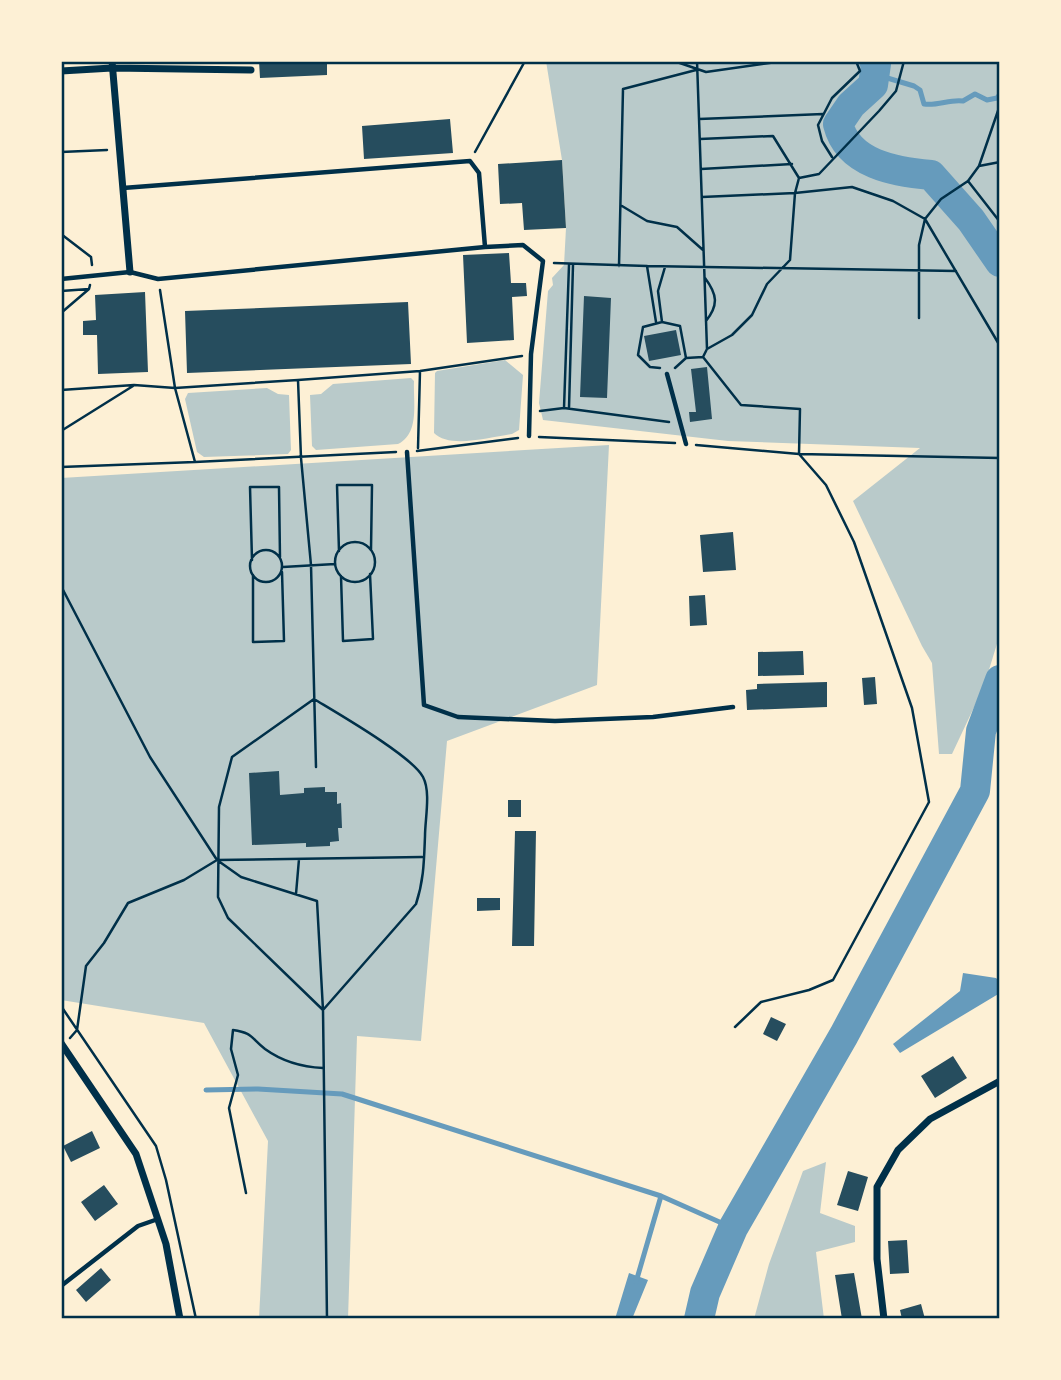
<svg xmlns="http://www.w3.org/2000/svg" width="1061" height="1380" viewBox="0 0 1061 1380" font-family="Arial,sans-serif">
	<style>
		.green { fill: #b9caca }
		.water { fill: #669bbc }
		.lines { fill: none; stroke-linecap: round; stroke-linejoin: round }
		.stream { stroke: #669bbc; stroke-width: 5 }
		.river { stroke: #669bbc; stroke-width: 30 }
		.building { fill: #264d5e }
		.path { stroke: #003049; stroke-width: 2.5 }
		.service { stroke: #003049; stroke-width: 4.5 }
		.minor { stroke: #003049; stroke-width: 7 }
		.neatline { fill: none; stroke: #003049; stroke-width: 2.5 }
	</style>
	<rect width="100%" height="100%" fill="#fdf0d5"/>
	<path class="green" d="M 546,61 L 1000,61 L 1000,634 L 984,686 L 952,754 L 939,754 L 932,663 L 922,646 L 853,501 L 920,448 L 728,441 L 543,420 L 539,403 L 548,291 L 553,285 L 552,278 L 564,265 L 566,228 L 562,160 Z
		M 505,360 L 523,375 L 519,430 L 512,434 C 491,437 449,449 434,433 L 435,373 L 437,371 Z
		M 411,378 L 414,381 C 413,402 420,433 398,444 L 316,450 L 312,446 L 310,395 L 321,394 L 333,384 Z
		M 267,388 L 278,394 L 289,395 L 291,450 L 288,454 L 204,457 L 197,452 L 185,399 L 188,393 Z
		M 609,445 L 597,685 L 447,741 L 421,1041 L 357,1036 L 348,1319 L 259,1319 L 268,1141 L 204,1023 L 61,1000 L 61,478 Z
		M 826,1162 L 820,1213 L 855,1226 L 855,1242 L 816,1252 L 824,1319 L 754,1319 L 769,1264 L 803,1171 Z"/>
	<path class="water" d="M 963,973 L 996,978 L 1000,982 L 1000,993 L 900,1053 L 893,1044 L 960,991 Z
		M 629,1273 L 648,1280 L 632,1319 L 615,1319 Z"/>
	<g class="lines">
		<path class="stream" d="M 874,74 L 914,86 L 920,90 L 924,104 C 938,106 950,99 963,101 L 975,94 L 987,100 L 997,98 L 1000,94
			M 206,1090 L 258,1089 L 342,1094 L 661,1196 L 733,1228
			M 636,1282 L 661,1196"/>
		<path class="river" d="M 874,61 L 876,64 L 873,85 L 851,105 L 838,124 C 848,164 895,172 931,175 L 971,220 L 1000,262
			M 699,1319 L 705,1293 L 733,1228 L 844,1035 L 975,791 L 981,731 L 1000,680"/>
	</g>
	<path class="building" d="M 259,61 L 327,61 L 327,75 L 260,78 Z
		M 450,119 L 453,153 L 364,159 L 362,126 Z
		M 562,160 L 566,228 L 524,230 L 522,203 L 500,204 L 498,164 Z
		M 509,253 L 511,283 L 526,283 L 527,296 L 512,297 L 514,340 L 467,343 L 463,255 Z
		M 145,292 L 148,372 L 98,374 L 97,335 L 83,335 L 83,321 L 96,320 L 95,295 Z
		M 584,296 L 611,298 L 607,398 L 580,397 Z
		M 408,302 L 411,364 L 187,373 L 185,311 Z
		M 676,330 L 681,355 L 649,361 L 644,336 Z
		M 707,367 L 712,419 L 690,422 L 689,412 L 696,412 L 691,369 Z
		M 733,532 L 736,570 L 703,572 L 700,535 Z
		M 705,595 L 707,625 L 690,626 L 689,596 Z
		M 803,651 L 804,675 L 758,676 L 758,652 Z
		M 875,677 L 877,704 L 864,705 L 862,678 Z
		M 827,682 L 827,707 L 747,710 L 746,690 L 757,689 L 757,684 Z
		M 279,771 L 280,795 L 304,793 L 304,788 L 325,787 L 325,792 L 337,792 L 337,804 L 341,803 L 342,828 L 338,828 L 339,841 L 330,842 L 330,846 L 306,847 L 306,843 L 252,845 L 249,773 Z
		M 508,800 L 521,800 L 521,817 L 508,817 Z
		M 515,831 L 536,831 L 534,946 L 512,946 Z
		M 477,898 L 500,898 L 500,910 L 477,911 Z
		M 771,1017 L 786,1024 L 777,1041 L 763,1034 Z
		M 953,1056 L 967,1078 L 935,1098 L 921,1076 Z
		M 92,1131 L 100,1148 L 71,1162 L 63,1146 Z
		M 848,1171 L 868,1177 L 858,1211 L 837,1205 Z
		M 104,1185 L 118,1204 L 95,1221 L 81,1202 Z
		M 907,1240 L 909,1273 L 890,1274 L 888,1241 Z
		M 101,1268 L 111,1280 L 86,1302 L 76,1290 Z
		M 854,1273 L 862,1319 L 842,1319 L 835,1275 Z
		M 921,1304 L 925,1319 L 902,1319 L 900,1310 Z"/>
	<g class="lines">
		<path class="path" d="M 674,61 L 706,72 L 784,61
			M 697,61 L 707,349
			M 699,119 L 823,114
			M 700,139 L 773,136 L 799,178
			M 61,152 L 107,150
			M 475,152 L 525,61
			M 832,157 L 822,141 L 818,125 L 832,98 L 860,71 L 856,61
			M 979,166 L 1000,105
			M 701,169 L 792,164
			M 968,181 L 1000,222
			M 702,197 L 795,193 L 852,187 L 893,201 L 925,219 L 1000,346
			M 622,206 L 647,221 L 677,227 L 703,250
			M 61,234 L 91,257 L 92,265
			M 554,263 L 647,266 L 956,271
			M 619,266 L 623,89 L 696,70
			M 647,266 L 656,322
			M 665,267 L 658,291 L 662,322 L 680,326 L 686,358
			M 705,278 C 717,294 719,305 706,321
			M 160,290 L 175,388 L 195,462 L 396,452
			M 61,291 L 89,289
			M 61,313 L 89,289 L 90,285
			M 919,318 L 919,245 L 925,219 L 941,199 L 968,181 L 979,166 L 1000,162
			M 703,357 L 741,405 L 800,409 L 799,454 L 826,485 L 854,542 L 912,708 L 929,802 L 833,980 L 809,990 L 761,1002 L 735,1027
			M 660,368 L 650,367 L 638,355 L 643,327 L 662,322
			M 675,368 L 686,358 L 703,357 L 707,349 L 732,335 L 752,315 L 767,284 L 790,260 L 795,193 L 799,178 L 819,174 L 879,111 L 896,91 L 904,61
			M 298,380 L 301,458 L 311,565 L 316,767
			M 61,390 L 134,385 L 175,388 L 298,380 L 420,371 L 522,356
			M 564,408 L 569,265
			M 569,408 L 573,265
			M 540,411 L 564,408 L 669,422
			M 61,431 L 133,386
			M 539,437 L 675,443
			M 696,445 L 799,454 L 1000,458
			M 418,448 L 420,371
			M 417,451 L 518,438
			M 61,467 L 195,462
			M335 562a20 20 0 1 1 40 0a20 20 0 1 1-40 0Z
			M250 566a16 16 0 1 1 32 0a16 16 0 1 1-32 0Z
			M 339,551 L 337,485 L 372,485 L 371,550
			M 252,560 L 250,487 L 279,487 L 280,557
			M 283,567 L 335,564
			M 253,575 L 253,642 L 284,641 L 282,572
			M 341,576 L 343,641 L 373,639 L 370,574
			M 61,586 L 150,757 L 217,860 L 241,877 L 317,901 L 323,1010 L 327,1319
			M 314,699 C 337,713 412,756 423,777 C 431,792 425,819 425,836 C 424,860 424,880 416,904 L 323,1010 L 228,918 L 218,897 L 219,807 L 232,757 Z
			M 296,894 L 299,859
			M 61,1006 L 156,1146 L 166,1180 L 196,1319
			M 70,1038 L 77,1030 L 86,966 L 104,943 L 128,903 L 184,880 L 217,860 L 422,857
			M 246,1193 L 229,1108 L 238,1075 L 231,1049 L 233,1030 C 253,1033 250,1037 265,1049 C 283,1062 301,1067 323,1068"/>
		<path class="service" d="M 485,247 L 523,245 L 543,261 L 531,354 L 529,436
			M 61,279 L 130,272 L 158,279 L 485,247 L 479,173 L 470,161 L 123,188
			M 667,374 L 686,444
			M 407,452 L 424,705 L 458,717 L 555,721 L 653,717 L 733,707
			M 61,1286 L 138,1226 L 158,1219"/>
		<path class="minor" d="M 112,61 L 130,272
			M 61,71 L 112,68 L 251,70
			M 61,1043 L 136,1154 L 166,1244 L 180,1319
			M 884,1319 L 877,1259 L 877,1187 L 898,1150 L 930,1119 L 1000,1081"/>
	</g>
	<rect width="1061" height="1380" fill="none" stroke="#fdf0d5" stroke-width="126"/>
	<rect x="63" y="63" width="935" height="1254" class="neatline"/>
</svg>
